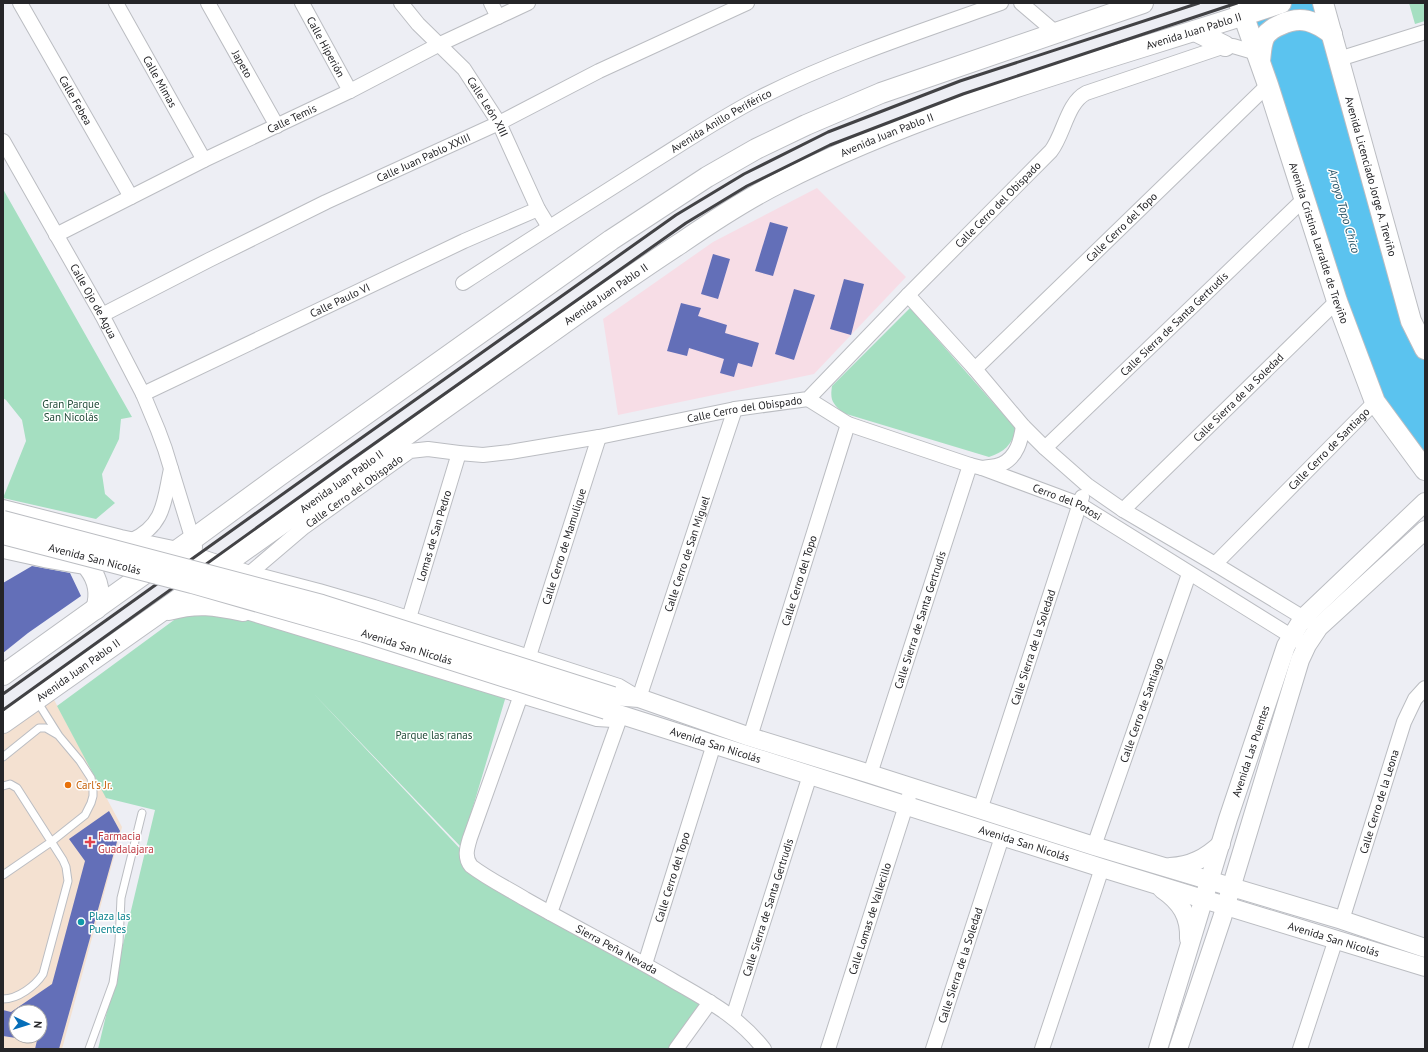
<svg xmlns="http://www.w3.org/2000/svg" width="1428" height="1052" viewBox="0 0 1428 1052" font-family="'PT Sans',sans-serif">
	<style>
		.commercial { fill: #f4e1d1; fill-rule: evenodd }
		.education { fill: #f7dde6 }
		.green { fill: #a5dfc1 }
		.water { fill: #5bc3ef }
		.building { fill: #636fb8 }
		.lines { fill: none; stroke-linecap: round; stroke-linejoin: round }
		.service-casing { stroke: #bbbdc2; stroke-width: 9 }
		.minor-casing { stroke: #bbbdc2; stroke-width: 16 }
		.tertiary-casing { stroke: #bbbdc2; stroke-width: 20 }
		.secondary-casing { stroke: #bbbdc2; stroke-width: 22 }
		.service { stroke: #fff; stroke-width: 7 }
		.minor { stroke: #fff; stroke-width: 14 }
		.tertiary { stroke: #fff; stroke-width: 18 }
		.secondary { stroke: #fff; stroke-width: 20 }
		.rail { stroke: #424245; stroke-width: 3 }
		.tertiary-bridge-casing { stroke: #bbbdc2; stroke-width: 20; stroke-linecap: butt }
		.tertiary-bridge { stroke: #fff; stroke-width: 18 }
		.food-dot { fill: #e8710a; stroke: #fff; stroke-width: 1.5 }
		.health-dot { fill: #e0444e; stroke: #fff; stroke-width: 1.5 }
		.culture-dot { fill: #0f9aa8; stroke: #fff; stroke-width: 1.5 }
		.labels { text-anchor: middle; stroke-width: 3; stroke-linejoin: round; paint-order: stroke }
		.street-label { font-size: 11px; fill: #252528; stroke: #fff }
		.park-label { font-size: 11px; fill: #204a37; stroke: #fff }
		.food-label { font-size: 11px; fill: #c56008; stroke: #fff; text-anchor: start }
		.health-label { font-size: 11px; fill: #be3a42; stroke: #fff; text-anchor: start }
		.culture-label { font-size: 11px; fill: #0d838f; stroke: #fff; text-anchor: start }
		.water-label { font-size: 12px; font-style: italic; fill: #2a5669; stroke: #fff }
	</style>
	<rect width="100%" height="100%" fill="#edeef4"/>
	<path class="commercial" d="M 52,696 L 122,827 L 62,1049 L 3,1049 L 3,731 ZM 16,1012 L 40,1012 L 40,1036 L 16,1036 Z"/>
	<path class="education" d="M 817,188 L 906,277 L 814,374 L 618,415 L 603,319 L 713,242 Z"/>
	<path class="green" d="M 1409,3 L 1425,3 L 1425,21 L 1415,24 Z
		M 3,189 L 132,417 L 121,419 L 119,439 L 102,474 L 105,494 L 115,503 L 96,519 L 3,498 L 26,441 L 22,420 L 6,400 L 3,398 Z
		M 910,308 L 1016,429 C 1012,445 1004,452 989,457 L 843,413 C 832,403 830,400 832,386 Z
		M 230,605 L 506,696 L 461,847 L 313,693 L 466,855 L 479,872 L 701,1004 L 670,1049 L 98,1049 L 155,810 L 106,798 L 57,706 L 189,609 Z"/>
	<path class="water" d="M 1245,3 L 1316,3 L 1425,349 L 1425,469 L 1375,402 Z"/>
	<path class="building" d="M 770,222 L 788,227 L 773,276 L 755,271 Z
		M 713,254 L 730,259 L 718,299 L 701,294 Z
		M 844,279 L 864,284 L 851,335 L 830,329 Z
		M 794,289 L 815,295 L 794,360 L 775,354 Z
		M 681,303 L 701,308 L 698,316 L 727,325 L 725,333 L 759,343 L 752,367 L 738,363 L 734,377 L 720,373 L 724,359 L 689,348 L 687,356 L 667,351 Z
		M 32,566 L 70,573 L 81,596 L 28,633 L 3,653 L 3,583 Z
		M 109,811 L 120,831 L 59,1049 L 35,1049 L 38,1036 L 40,1036 L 40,1012 L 12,1012 L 16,1013 L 16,1038 L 3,1036 L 3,1010 L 11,1012 L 52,984 L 85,861 L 69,839 Z"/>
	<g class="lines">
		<defs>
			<path id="service" d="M 3,757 L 39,728 L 46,728 L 58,735
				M 3,786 L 10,784 L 17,788 L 63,860 L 66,867 L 68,881 L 43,974 C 35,986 18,999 3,999
				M 3,875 L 51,842 L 85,815 L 91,803 L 93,796 L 93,788 L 91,778 L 80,761 L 59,736 L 37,701
				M 89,1049 L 113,983 L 119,942 L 121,898 L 142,813"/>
			<g id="minor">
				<path id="s1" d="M 20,3 L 131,197"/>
				<path id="s2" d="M 116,3 L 204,160"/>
				<path id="s3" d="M 208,3 L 277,126"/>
				<path id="s4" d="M 302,3 L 350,91"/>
				<path id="s5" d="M 401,3 L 418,24 L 464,69 L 499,123 L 538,209 L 549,227"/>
				<path d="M 491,3 L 498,17"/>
				<path d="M 1021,3 L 1055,32"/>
				<path d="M 1339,59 L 1425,32"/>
				<path id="s6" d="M 3,141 L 102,315 L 143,394 L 158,430 L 165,449 L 195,547"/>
				<path id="s7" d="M 56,235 L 204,160 L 350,91 L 440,44 L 528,3"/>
				<path id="s8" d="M 463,283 C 524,243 585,205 646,166 C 683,143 720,118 759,98 C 836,59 919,32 1001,3"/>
				<path d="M 908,295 L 975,369 L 1023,426 L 1045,448 L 1087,485 L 1123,510 L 1215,564 L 1312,623"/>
				<path id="s9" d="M 102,315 L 209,260 L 326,202 L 499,123 L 599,71 L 747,3"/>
				<path id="s10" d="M 975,369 L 1268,85"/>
				<path id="s11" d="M 143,394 L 464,241 L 538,209"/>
				<path id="s12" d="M 808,399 L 848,424 L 970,465 L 982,468 L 1079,504 L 1299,641"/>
				<path id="s13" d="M 1045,448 L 1304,199"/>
				<path d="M 982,468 C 988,467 996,467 1002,464 C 1017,457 1021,440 1023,426"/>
				<path id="s14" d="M 3,507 L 121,537 L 178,549 L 250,573 L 319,591 L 374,607 L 619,686 L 639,698 L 735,409"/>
				<path id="s15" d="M 1123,510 L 1337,301"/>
				<path d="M 132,540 C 165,525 164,500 171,469"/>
				<path d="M 3,551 L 44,560 L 97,569"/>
				<path id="s16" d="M 1215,564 L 1375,402"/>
				<path id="s17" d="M 237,590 L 250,573 L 304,527 L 410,451 L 428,449 L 459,453 L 483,455 L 510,452 L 599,437 L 735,409 L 808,399 L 908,295 L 1051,151 C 1064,134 1067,103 1086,93 L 1225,46 L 1233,46 L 1257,53"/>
				<path d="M 236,607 L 243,611 L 597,719 L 613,720 L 621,715"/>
				<path id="s18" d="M 409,618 L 459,453"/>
				<path id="s19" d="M 529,656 L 599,437"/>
				<path id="s20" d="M 521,695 L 470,838 C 467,848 464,857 471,866 C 488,879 507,888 525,899 C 574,927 624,952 672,980 C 708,1001 737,1015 764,1049"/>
				<path id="s21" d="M 750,737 L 848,424"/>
				<path id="s22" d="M 870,774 L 970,465"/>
				<path id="s23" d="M 980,810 L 1082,497"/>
				<path id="s24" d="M 1094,846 L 1189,574"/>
				<path d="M 550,913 L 621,715"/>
				<path id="s25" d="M 1342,920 L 1404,722 L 1415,699 L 1425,688"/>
				<path id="s26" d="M 645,964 L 714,744"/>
				<path id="s27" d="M 733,1017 L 810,775"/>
				<path d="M 676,1049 L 710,1002"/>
				<path id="s28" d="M 828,1049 L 909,796"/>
				<path id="s29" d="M 933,1049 L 1002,837"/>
				<path d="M 1042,1049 L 1102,868"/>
				<path d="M 1300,1049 L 1336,939"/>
			</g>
			<g id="tertiary">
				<path d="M 613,696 L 639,698 L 750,737 L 870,774 L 1094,846 L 1342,920 L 1425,948"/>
				<path id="s30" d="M 606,710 L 1102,868 L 1425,967"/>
				<path d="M 1170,867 C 1191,866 1206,858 1221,844"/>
				<path d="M 1162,889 C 1181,902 1190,916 1189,939"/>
				<path id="s31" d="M 1158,1049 L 1228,819 L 1286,646 L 1303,618 L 1425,502"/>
				<path d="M 1178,1049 L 1222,918 L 1300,660 L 1307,645 L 1319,627 L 1425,530"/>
			</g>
			<g id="secondary">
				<path id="s32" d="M 1239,3 L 1268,85 L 1337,301 L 1375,402 L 1425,470"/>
				<path id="s33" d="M 1323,3 L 1411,321 L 1425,349"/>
				<path d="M 1195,31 L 1225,46"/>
				<path d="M 1260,61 C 1261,53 1261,43 1265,36 C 1268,32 1275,27 1280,25 C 1301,15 1315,21 1332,34"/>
				<path d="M 89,568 C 99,581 101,594 96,609"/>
				<path d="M 169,610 C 197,602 215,605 243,611"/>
				<path d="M 3,675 L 193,539 L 279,476 L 611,240 L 707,177 L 756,149 L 806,125 L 881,93 L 1143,3"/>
				<path id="s34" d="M 3,723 L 193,589 L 225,564 C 332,488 439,412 546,336 C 591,304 635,273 681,243 C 713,221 745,200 779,183 C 938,102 1113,59 1281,3"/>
			</g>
		</defs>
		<use href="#service" class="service-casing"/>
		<use href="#minor" class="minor-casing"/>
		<use href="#tertiary" class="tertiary-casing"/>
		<use href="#secondary" class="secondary-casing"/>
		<use href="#service" class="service"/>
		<use href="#minor" class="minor"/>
		<use href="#tertiary" class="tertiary"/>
		<use href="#secondary" class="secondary"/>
		<path class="rail" d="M 3,694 L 336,456 L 676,215 L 744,174 L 828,132 L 960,81 L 1199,3
			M 3,710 L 344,465 L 686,223 L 747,186 L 830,145 L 963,94 L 1237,3"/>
		<defs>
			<g id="tertiary-bridge">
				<path d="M 3,520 L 322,604 L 613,696"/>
				<path id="s35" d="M 3,535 L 192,584 L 364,633 L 606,710"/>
			</g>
		</defs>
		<use href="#tertiary-bridge" class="tertiary-bridge-casing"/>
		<use href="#tertiary-bridge" class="tertiary-bridge"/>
	</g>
	<circle class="food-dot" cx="68" cy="785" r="4"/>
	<path class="health-dot" d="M88 836h4v4h4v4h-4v4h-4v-4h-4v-4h4z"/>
	<circle class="culture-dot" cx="81" cy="922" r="4"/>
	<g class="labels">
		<g class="street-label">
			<text dy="4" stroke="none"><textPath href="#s34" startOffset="1388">Avenida Juan Pablo II</textPath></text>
			<text dy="4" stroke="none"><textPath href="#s4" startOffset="50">Calle Hiperión</textPath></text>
			<text dy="4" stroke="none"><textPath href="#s3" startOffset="70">Japeto</textPath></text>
			<text dy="4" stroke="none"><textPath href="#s2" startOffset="90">Calle Mimas</textPath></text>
			<text dy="4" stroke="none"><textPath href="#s1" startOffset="112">Calle Febea</textPath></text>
			<text dy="4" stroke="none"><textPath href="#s5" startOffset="136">Calle León XIII</textPath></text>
			<text dy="4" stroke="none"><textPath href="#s7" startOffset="263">Calle Temis</textPath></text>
			<text dy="4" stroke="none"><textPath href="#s8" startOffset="305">Avenida Anillo Periférico</textPath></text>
			<text dy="4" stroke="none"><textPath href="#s34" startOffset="1064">Avenida Juan Pablo II</textPath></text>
			<text dy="4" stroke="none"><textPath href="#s9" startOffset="358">Calle Juan Pablo XXIII</textPath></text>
			<text dy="4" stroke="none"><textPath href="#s33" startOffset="180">Avenida Licenciado Jorge A. Treviño</textPath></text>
			<text dy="4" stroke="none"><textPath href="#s17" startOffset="898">Calle Cerro del Obispado</textPath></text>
			<text dy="4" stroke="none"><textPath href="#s10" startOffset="204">Calle Cerro del Topo</textPath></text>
			<text dy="4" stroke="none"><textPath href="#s32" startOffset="253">Avenida Cristina Larralde de Treviño</textPath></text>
			<text dy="4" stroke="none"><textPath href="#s34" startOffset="740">Avenida Juan Pablo II</textPath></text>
			<text dy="4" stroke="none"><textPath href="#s11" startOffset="218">Calle Paulo VI</textPath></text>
			<text dy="4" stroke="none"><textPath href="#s6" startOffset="184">Calle Ojo de Agua</textPath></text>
			<text dy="4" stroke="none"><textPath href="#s13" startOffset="179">Calle Sierra de Santa Gertrudis</textPath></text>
			<text dy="4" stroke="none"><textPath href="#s15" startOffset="161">Calle Sierra de la Soledad</textPath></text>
			<text dy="4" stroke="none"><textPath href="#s17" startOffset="562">Calle Cerro del Obispado</textPath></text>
			<text dy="4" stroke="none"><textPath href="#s16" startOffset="162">Calle Cerro de Santiago</textPath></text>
			<text dy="4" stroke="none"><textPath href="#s34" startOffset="416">Avenida Juan Pablo II</textPath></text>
			<text dy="4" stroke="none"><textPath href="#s17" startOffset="154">Calle Cerro del Obispado</textPath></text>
			<text dy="4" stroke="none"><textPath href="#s12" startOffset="280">Cerro del Potosi</textPath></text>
			<text dy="4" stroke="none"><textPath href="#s18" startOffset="86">Lomas de San Pedro</textPath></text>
			<text dy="4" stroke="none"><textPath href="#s19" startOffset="115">Calle Cerro de Mamulique</textPath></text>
			<text dy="4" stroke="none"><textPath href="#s14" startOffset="817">Calle Cerro de San Miguel</textPath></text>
			<text dy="4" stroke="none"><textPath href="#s35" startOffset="95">Avenida San Nicolás</textPath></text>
			<text dy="4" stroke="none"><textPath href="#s21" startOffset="164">Calle Cerro del Topo</textPath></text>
			<text dy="4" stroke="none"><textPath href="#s22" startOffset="162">Calle Sierra de Santa Gertrudis</textPath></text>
			<text dy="4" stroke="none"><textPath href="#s35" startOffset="419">Avenida San Nicolás</textPath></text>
			<text dy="4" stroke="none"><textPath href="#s23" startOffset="171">Calle Sierra de la Soledad</textPath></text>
			<text dy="4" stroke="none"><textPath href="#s34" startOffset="92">Avenida Juan Pablo II</textPath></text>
			<text dy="4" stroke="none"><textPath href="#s24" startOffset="144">Calle Cerro de Santiago</textPath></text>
			<text dy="4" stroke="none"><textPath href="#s30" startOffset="115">Avenida San Nicolás</textPath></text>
			<text dy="4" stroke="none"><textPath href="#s31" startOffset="312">Avenida Las Puentes</textPath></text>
			<text dy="4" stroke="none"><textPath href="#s25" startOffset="124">Calle Cerro de la Leona</textPath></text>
			<text dy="4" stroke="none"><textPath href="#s30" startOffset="439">Avenida San Nicolás</textPath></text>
			<text dy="4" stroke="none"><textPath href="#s26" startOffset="91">Calle Cerro del Topo</textPath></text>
			<text dy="4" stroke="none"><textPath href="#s27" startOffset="115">Calle Sierra de Santa Gertrudis</textPath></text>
			<text dy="4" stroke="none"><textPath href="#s28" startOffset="137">Calle Lomas de Vallecillo</textPath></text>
			<text dy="4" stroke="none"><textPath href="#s30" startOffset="763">Avenida San Nicolás</textPath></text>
			<text dy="4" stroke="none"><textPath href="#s20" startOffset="349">Sierra Peña Nevada</textPath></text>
			<text dy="4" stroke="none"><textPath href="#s29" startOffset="88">Calle Sierra de la Soledad</textPath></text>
		</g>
		<g class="park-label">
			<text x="71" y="408">Gran Parque<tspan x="71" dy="13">San Nicolás</tspan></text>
			<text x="434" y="739">Parque las ranas</text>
		</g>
		<g class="food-label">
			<text x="76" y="789">Carl's Jr.</text>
		</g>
		<g class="health-label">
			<text x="98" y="840">Farmacia<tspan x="98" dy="13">Guadalajara</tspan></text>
		</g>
		<g class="culture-label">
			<text x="89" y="920">Plaza las<tspan x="89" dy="13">Puentes</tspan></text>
		</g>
		<g class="water-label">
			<text transform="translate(1344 211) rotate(74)" y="4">Arroyo Topo Chico</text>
		</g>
	</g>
	<rect width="1428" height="1052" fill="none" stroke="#252528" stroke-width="8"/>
	<g transform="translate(28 1024) rotate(94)"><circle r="19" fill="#ffffff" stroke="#a8a8a9"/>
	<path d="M0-3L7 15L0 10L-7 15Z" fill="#056eb9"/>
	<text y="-6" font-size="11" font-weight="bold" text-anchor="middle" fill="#252528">N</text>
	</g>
</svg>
